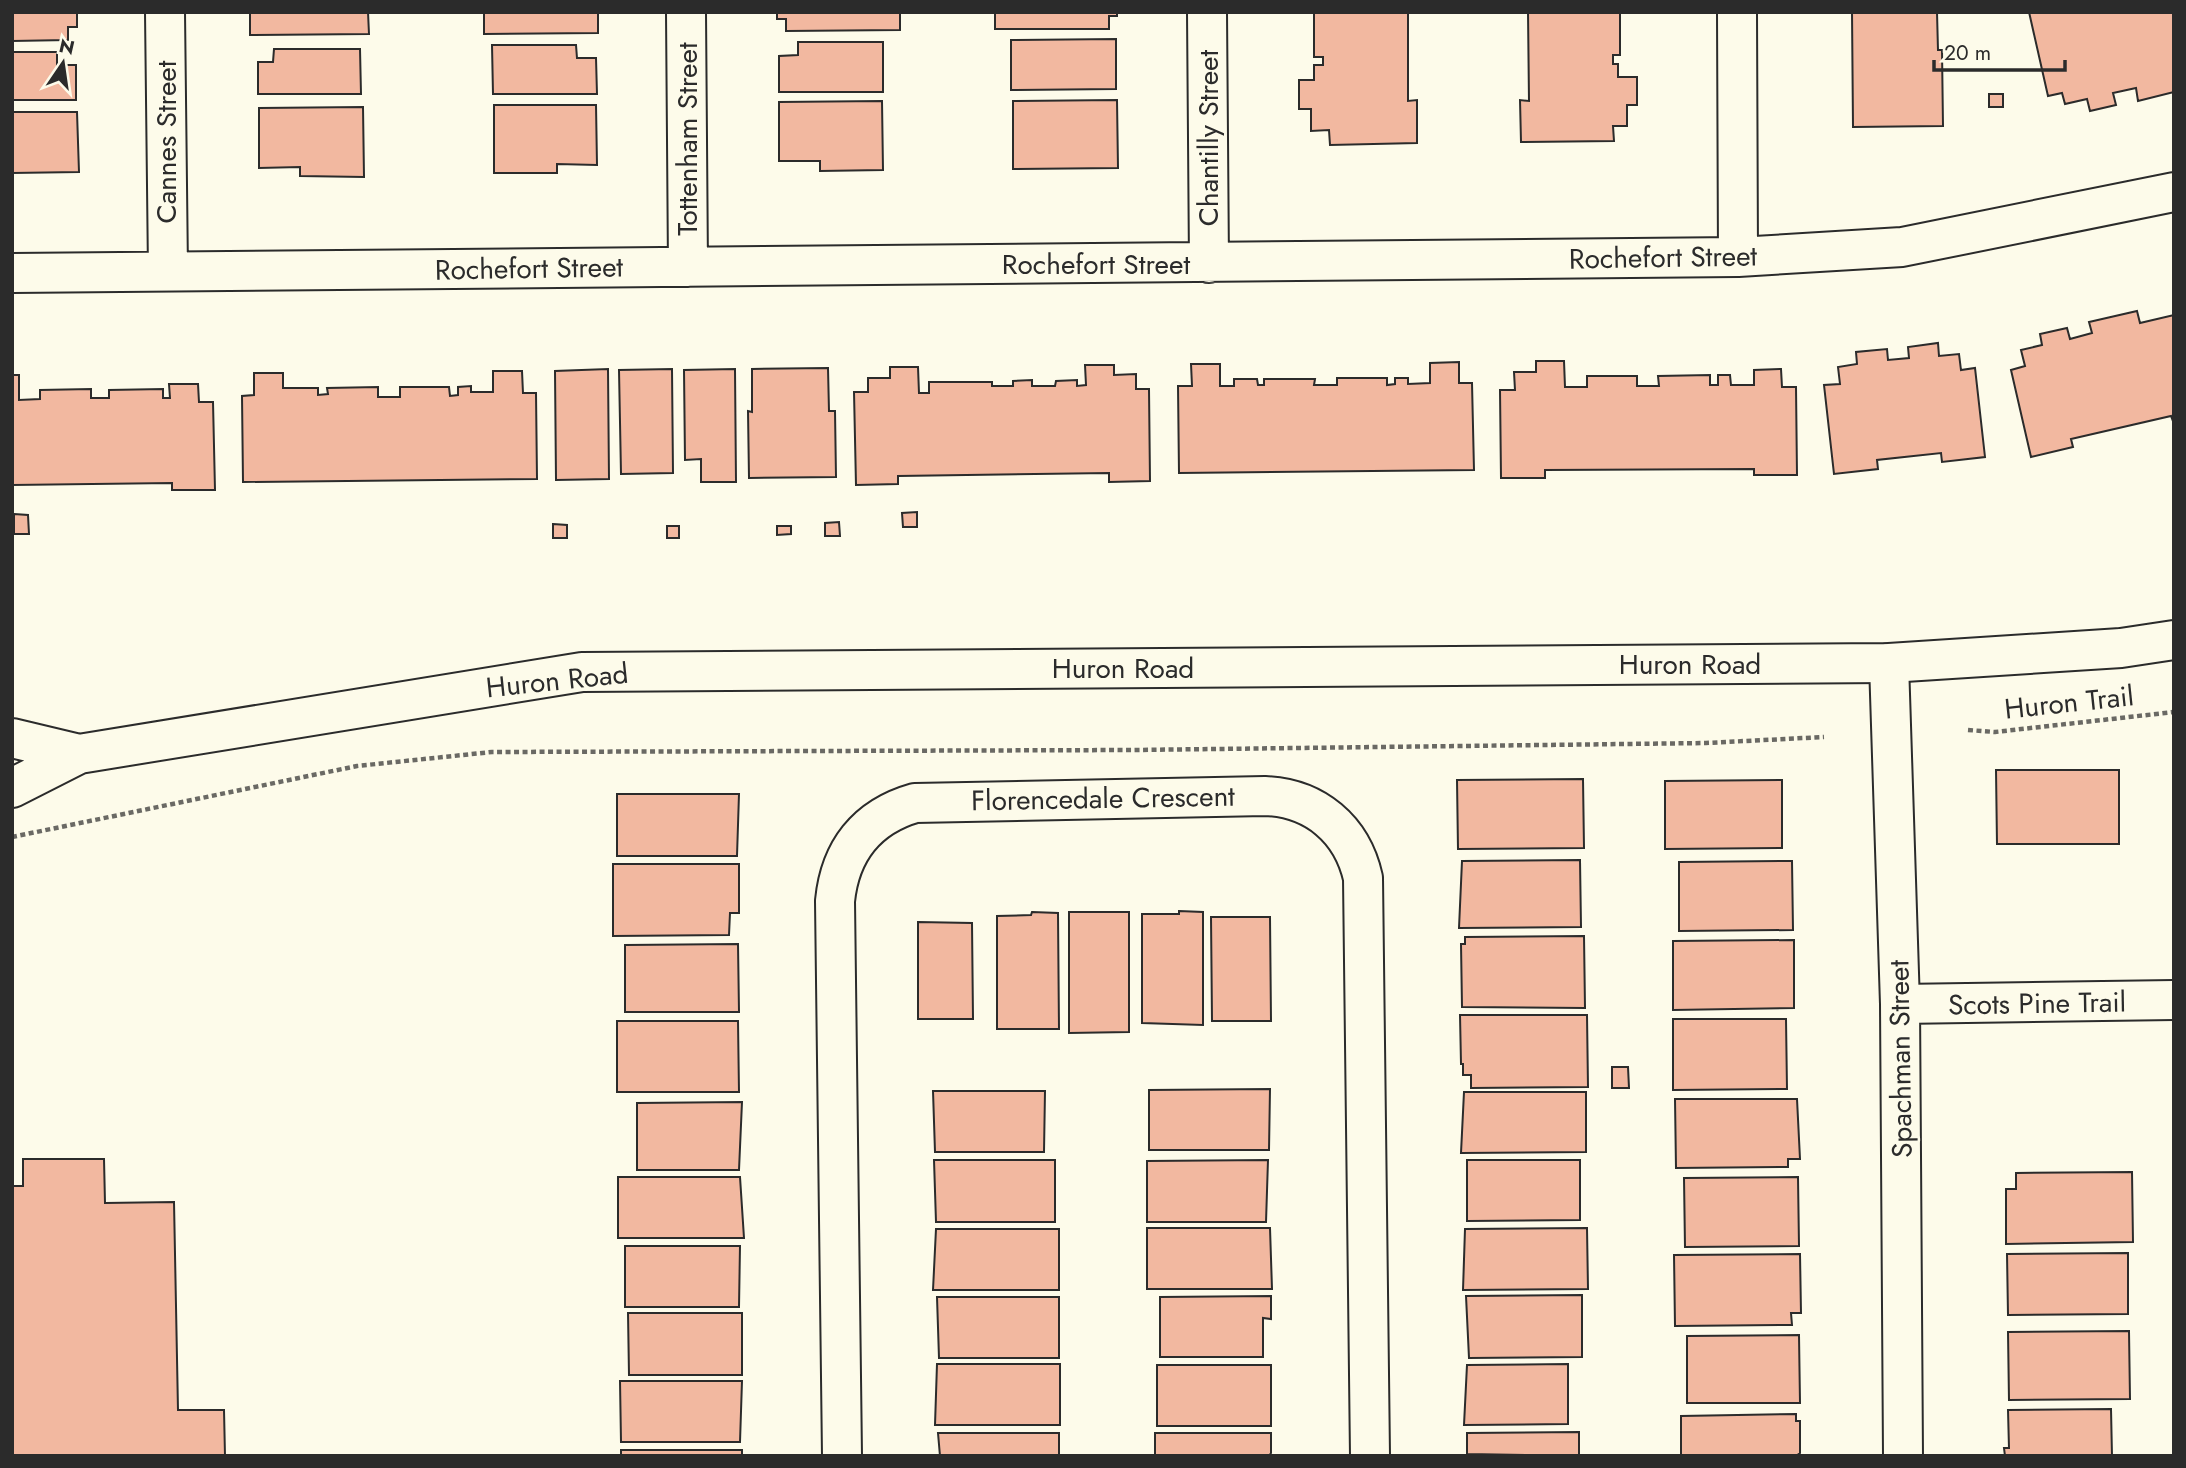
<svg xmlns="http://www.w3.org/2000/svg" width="2186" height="1468" viewBox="0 0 2186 1468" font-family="Jost,sans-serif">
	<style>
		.building { fill: #f2b8a0; stroke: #2b2b2b; stroke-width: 2 }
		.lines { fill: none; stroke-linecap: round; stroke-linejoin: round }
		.minor-casing { stroke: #2b2b2b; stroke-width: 42 }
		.major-casing { stroke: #2b2b2b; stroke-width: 42 }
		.path { stroke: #6a6964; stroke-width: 4.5; stroke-dasharray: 5 3.5; stroke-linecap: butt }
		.minor { stroke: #fdfbea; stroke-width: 38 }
		.major { stroke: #fdfbea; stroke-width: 38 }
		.labels { text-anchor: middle; stroke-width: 5; stroke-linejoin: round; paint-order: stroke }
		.street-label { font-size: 28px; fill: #2b2b2b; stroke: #fdfbea }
	</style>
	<rect width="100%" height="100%" fill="#fdfbea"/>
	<path class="building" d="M 12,12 L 77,12 L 77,27 L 68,27 L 68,40 L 12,41 Z
		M 250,12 L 368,12 L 369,34 L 250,35 Z
		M 484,12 L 598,12 L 598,33 L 484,34 Z
		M 777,12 L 900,12 L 900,30 L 786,31 L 786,19 L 777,19 Z
		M 995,12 L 1117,12 L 1117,16 L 1109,16 L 1109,29 L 995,29 Z
		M 1314,12 L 1408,12 L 1408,101 L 1417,100 L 1417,143 L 1330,145 L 1329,130 L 1311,131 L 1311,109 L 1299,109 L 1299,80 L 1314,80 L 1314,65 L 1323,65 L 1323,57 L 1314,57 Z
		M 1528,12 L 1620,12 L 1620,55 L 1613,55 L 1613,64 L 1618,64 L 1618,77 L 1637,77 L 1637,105 L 1627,105 L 1627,126 L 1613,126 L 1614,141 L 1521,142 L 1520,100 L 1529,101 Z
		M 1852,12 L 1937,12 L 1938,50 L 1942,50 L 1943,126 L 1853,127 Z
		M 2029,12 L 2174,12 L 2174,92 L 2138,101 L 2136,88 L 2113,93 L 2116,105 L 2090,111 L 2087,99 L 2065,104 L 2062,93 L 2048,96 Z
		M 1116,39 L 1116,89 L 1011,90 L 1011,40 Z
		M 798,42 L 883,42 L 883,92 L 779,92 L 779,56 L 798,55 Z
		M 492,45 L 576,45 L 577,58 L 596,58 L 597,94 L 493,94 Z
		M 274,49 L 360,49 L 361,94 L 258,94 L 258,62 L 273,62 Z
		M 12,52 L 57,52 L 57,65 L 76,65 L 76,100 L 12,100 Z
		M 1989,94 L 2003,94 L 2003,107 L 1989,107 Z
		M 1117,100 L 1118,168 L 1013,169 L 1013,101 Z
		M 882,101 L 883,170 L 820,171 L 820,161 L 779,161 L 779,102 Z
		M 494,105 L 596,105 L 597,165 L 557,164 L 557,173 L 494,173 Z
		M 363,107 L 364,177 L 300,176 L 300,167 L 259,168 L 259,108 Z
		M 12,112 L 77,112 L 79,172 L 12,173 Z
		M 2137,311 L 2140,323 L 2174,315 L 2174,424 L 2171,416 L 2071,439 L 2073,447 L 2031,457 L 2011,370 L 2025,366 L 2021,350 L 2042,345 L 2040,334 L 2067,328 L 2070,339 L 2092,333 L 2089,322 Z
		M 1938,343 L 1939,356 L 1959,354 L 1961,370 L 1975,368 L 1985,457 L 1942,462 L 1941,453 L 1877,460 L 1878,469 L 1834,474 L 1824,385 L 1840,384 L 1838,367 L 1857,364 L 1856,352 L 1887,349 L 1888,360 L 1909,358 L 1908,347 Z
		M 1536,361 L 1564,361 L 1565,387 L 1587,387 L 1587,376 L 1637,376 L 1637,386 L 1659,386 L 1658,376 L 1710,375 L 1710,385 L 1718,385 L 1718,375 L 1730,375 L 1731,385 L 1754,385 L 1754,370 L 1781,369 L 1782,387 L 1796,387 L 1797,475 L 1754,475 L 1754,469 L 1545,470 L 1545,478 L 1501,478 L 1500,390 L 1515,390 L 1514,372 L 1536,372 Z
		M 1459,362 L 1459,383 L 1472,383 L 1474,470 L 1179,473 L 1178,386 L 1192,386 L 1191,364 L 1220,364 L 1220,386 L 1234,386 L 1234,379 L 1257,379 L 1258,385 L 1264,385 L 1264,379 L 1315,379 L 1314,385 L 1337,385 L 1337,378 L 1387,378 L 1387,385 L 1395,384 L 1395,378 L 1408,378 L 1408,384 L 1430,383 L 1430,363 Z
		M 1085,365 L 1114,365 L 1114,375 L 1136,374 L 1136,389 L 1149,389 L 1150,481 L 1109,482 L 1109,473 L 898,476 L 898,484 L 856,485 L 854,392 L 868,392 L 868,378 L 890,378 L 890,367 L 918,367 L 919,393 L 929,393 L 929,382 L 992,382 L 992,386 L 1013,386 L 1013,381 L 1032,380 L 1032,386 L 1055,386 L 1056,381 L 1077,380 L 1077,386 L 1086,385 Z
		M 828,368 L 829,411 L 835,411 L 836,477 L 749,478 L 748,411 L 752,412 L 752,369 Z
		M 608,369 L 609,479 L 556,480 L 555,371 Z
		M 672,369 L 673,473 L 621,474 L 619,370 Z
		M 735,369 L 736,482 L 701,482 L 701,459 L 685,460 L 684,370 Z
		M 493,371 L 522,371 L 523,393 L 536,393 L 537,479 L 243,482 L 242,396 L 254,395 L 254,373 L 283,373 L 283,388 L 318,388 L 318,395 L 328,394 L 327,388 L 378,387 L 378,397 L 400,397 L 400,387 L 449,387 L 450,396 L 458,395 L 458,387 L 471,386 L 471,392 L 493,392 Z
		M 12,375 L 19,375 L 19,400 L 40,399 L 40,390 L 91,389 L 91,398 L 109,398 L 109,390 L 163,389 L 163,398 L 170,398 L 169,384 L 198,384 L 199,402 L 213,402 L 215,490 L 172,490 L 172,483 L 12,485 Z
		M 917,512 L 917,527 L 903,527 L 902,513 Z
		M 14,514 L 28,515 L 29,534 L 14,534 Z
		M 839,522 L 840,536 L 825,536 L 825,523 Z
		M 553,524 L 567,525 L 567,538 L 553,538 Z
		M 667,526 L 679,526 L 679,538 L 667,538 Z
		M 777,526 L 791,526 L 791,534 L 777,535 Z
		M 1996,770 L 2119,770 L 2119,844 L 1997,844 Z
		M 1583,779 L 1584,848 L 1458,849 L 1457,780 Z
		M 1782,780 L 1782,848 L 1665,849 L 1665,781 Z
		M 617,794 L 739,794 L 737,856 L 617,856 Z
		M 1580,860 L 1581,927 L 1459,928 L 1462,861 Z
		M 1792,861 L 1793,930 L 1679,931 L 1679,862 Z
		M 613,864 L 739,864 L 739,913 L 730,913 L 729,935 L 613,936 Z
		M 1179,911 L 1203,912 L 1203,1025 L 1142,1023 L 1142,914 L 1179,914 Z
		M 1032,912 L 1058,913 L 1059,1029 L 997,1029 L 997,916 L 1031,915 Z
		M 1069,912 L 1129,912 L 1129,1032 L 1069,1033 Z
		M 1211,917 L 1270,917 L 1271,1021 L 1212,1021 Z
		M 918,922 L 972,923 L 973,1019 L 918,1019 Z
		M 1584,936 L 1585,1008 L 1462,1007 L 1461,944 L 1465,944 L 1465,937 Z
		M 1794,940 L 1794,1008 L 1673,1010 L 1673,941 Z
		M 738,944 L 739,1012 L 625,1012 L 625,945 Z
		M 1460,1015 L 1587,1015 L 1588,1087 L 1471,1088 L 1471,1075 L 1463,1075 L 1463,1064 L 1461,1064 Z
		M 1673,1019 L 1786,1019 L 1787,1089 L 1673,1090 Z
		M 617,1021 L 738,1021 L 739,1092 L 617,1092 Z
		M 1612,1067 L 1628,1067 L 1629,1088 L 1612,1088 Z
		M 1270,1089 L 1269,1150 L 1149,1150 L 1149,1090 Z
		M 933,1091 L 1045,1091 L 1044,1152 L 935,1152 Z
		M 1464,1092 L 1586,1092 L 1586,1152 L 1461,1153 Z
		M 1675,1099 L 1797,1099 L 1800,1159 L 1788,1159 L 1788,1167 L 1676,1168 Z
		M 742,1102 L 739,1170 L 637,1170 L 637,1103 Z
		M 23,1159 L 104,1159 L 105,1203 L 174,1202 L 178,1410 L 224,1410 L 225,1456 L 12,1456 L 12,1186 L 23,1186 Z
		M 934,1160 L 1055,1160 L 1055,1222 L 936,1222 Z
		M 1268,1160 L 1266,1222 L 1147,1222 L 1147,1161 Z
		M 1467,1160 L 1580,1160 L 1580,1220 L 1467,1221 Z
		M 2132,1172 L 2133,1242 L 2006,1244 L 2006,1189 L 2016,1189 L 2016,1173 Z
		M 618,1177 L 740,1177 L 744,1238 L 618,1238 Z
		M 1798,1177 L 1799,1246 L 1685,1247 L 1684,1178 Z
		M 1147,1228 L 1270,1228 L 1272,1289 L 1147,1289 Z
		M 1587,1228 L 1588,1289 L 1463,1290 L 1465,1229 Z
		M 936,1229 L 1059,1229 L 1059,1290 L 933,1290 Z
		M 625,1246 L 740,1246 L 739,1307 L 625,1307 Z
		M 2128,1253 L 2128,1314 L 2008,1315 L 2007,1254 Z
		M 1800,1254 L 1801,1313 L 1791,1313 L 1792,1325 L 1675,1326 L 1674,1255 Z
		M 1582,1295 L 1582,1357 L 1469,1358 L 1466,1296 Z
		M 1271,1296 L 1271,1319 L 1263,1318 L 1263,1357 L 1160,1357 L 1160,1297 Z
		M 937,1297 L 1059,1297 L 1059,1358 L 939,1358 Z
		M 628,1313 L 742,1313 L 742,1375 L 629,1375 Z
		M 2129,1331 L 2130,1399 L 2009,1400 L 2008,1332 Z
		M 1799,1335 L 1800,1403 L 1687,1403 L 1687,1336 Z
		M 937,1364 L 1060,1364 L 1060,1425 L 935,1425 Z
		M 1568,1364 L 1568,1424 L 1464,1425 L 1467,1365 Z
		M 1157,1365 L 1271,1365 L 1271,1426 L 1157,1426 Z
		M 620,1381 L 742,1381 L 740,1442 L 621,1442 Z
		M 2111,1409 L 2112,1456 L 2005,1456 L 2004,1448 L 2009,1448 L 2008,1410 Z
		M 1796,1414 L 1796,1421 L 1800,1421 L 1800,1453 L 1796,1456 L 1681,1456 L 1681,1416 Z
		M 1579,1432 L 1579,1456 L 1467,1454 L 1467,1433 Z
		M 938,1433 L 1059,1433 L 1059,1456 L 940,1456 Z
		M 1155,1433 L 1271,1433 L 1271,1453 L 1269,1456 L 1155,1456 Z
		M 621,1450 L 742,1450 L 742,1456 L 621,1456 Z"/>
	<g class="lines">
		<defs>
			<path id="minor" d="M 165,12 L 168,271
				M 686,12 L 688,267
				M 1207,12 L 1209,263
				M 1737,12 L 1738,257
				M 12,273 L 1738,257 L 1902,247 L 2174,192
				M 1889,663 L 1900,1004 L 1903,1456
				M 1900,1004 L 2174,1000
				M 842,1456 L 835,901 C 840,851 866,817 915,803 L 1265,796 C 1315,798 1352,829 1363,878 L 1370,1456"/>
			<path id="major" d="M 12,738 L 79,754
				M 12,788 L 79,754 L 582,672 L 1889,663 L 2121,648 L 2174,640"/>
		</defs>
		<use href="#minor" class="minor-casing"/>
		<use href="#major" class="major-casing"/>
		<path class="path" d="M 1968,730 L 1995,732 L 2174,712
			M 12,837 L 357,766 L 492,752 L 1134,750 L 1706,743 L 1824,737"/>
		<use href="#minor" class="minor"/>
		<use href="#major" class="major"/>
	</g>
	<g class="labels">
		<g class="street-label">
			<text transform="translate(1208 138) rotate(-90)" y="10">Chantilly Street</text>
			<text transform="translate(687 139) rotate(-90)" y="10">Tottenham Street</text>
			<text transform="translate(166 142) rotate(-90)" y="10">Cannes Street</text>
			<text transform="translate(1663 257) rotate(-1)" y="10">Rochefort Street</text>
			<text x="1096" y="274">Rochefort Street</text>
			<text transform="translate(529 268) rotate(-1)" y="10">Rochefort Street</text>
			<text x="1690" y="674">Huron Road</text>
			<text x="1123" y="678">Huron Road</text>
			<text transform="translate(557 680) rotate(-6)" y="10">Huron Road</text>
			<text transform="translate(2069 702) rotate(-6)" y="10">Huron Trail</text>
			<text transform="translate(1103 798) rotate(-1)" y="10">Florencedale Crescent</text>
			<text transform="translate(2037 1003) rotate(-1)" y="10">Scots Pine Trail</text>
			<text transform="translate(1900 1059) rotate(-91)" y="10">Spachman Street</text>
		</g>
	</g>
	<rect width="2186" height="1468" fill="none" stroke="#2b2b2b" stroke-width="28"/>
	<g transform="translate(63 63) rotate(13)" stroke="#fdfbea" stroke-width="5" paint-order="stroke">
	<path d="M0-5L12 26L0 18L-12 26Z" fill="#2b2b2b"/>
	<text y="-10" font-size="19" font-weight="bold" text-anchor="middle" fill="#2b2b2b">N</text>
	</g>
	<path d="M1934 60v10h131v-10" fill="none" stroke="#2b2b2b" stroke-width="3.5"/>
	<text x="1944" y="60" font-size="21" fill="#2b2b2b" stroke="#fdfbea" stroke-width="5" paint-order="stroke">20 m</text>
</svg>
